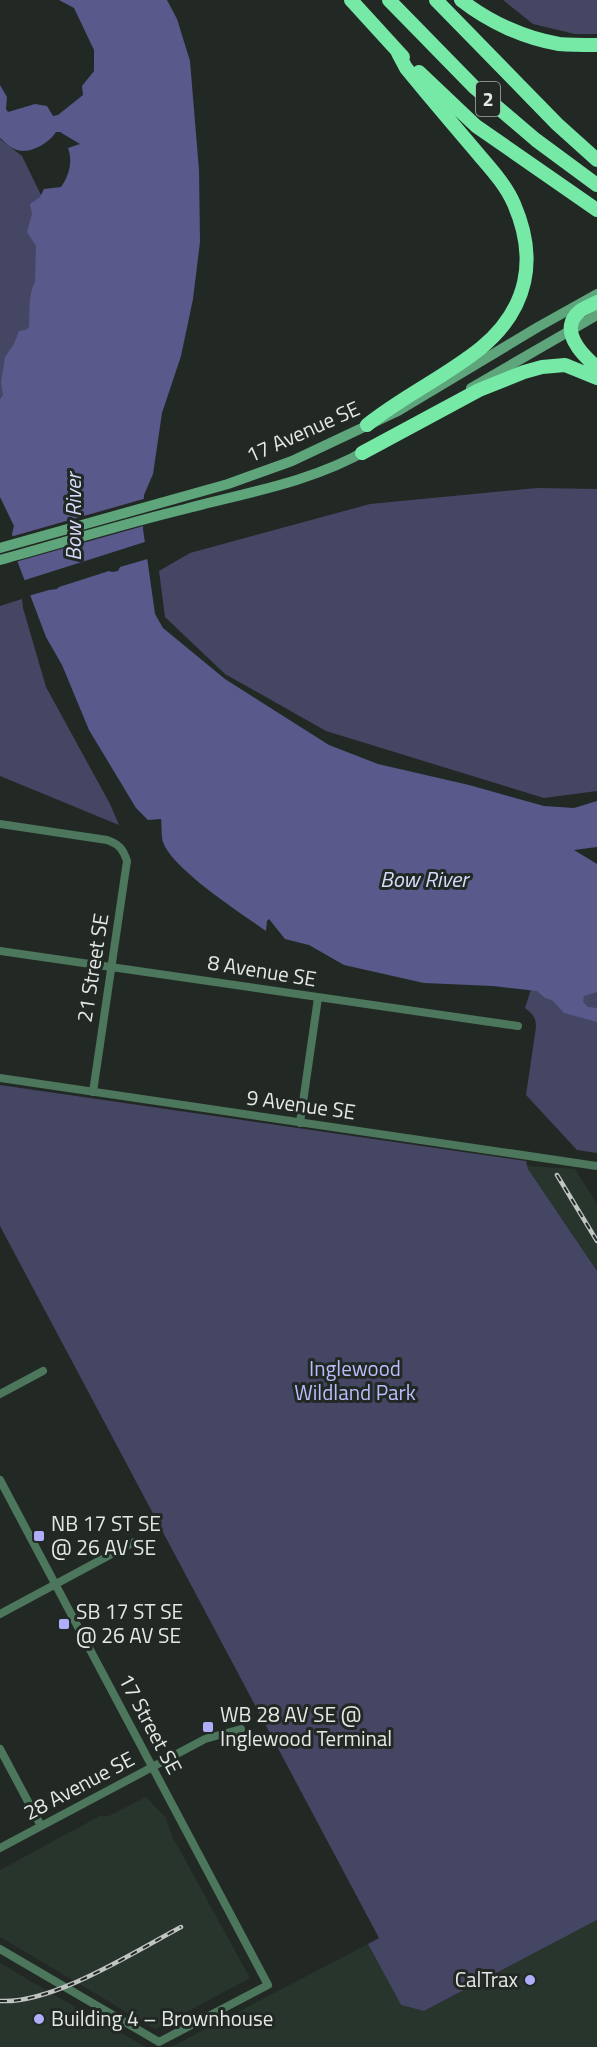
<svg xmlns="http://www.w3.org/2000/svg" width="597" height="2047" viewBox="0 0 597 2047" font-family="'Titillium Web',sans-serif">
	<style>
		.built { fill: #28352c }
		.green { fill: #454664 }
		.water { fill: #59598c }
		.pier { fill: #222924 }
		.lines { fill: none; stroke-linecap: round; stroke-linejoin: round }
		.minor { stroke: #4c775d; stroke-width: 8 }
		.secondary { stroke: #5ea57b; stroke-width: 10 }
		.motorway { stroke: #76e9a7; stroke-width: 14 }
		.rail-casing { stroke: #c0c5c2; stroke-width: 4.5 }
		.rail { stroke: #222924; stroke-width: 2; stroke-dasharray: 7; stroke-linecap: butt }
		.poi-dot { fill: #aeaefb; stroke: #222924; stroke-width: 2 }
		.labels { text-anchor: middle; stroke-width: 6; stroke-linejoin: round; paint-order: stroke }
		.shield { fill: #222924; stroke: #a9afab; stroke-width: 1.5 }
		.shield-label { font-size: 20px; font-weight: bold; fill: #e3e8e5 }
		.street-label { font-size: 21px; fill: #e3e8e5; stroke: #222924 }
		.park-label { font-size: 21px; fill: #bbbcfc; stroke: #222924 }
		.poi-label { font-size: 21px; fill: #e3e8e5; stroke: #222924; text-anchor: start }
		.water-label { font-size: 22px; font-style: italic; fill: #d8dafb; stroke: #222924 }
	</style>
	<rect width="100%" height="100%" fill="#222924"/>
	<path class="built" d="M 526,1166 L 575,1169 L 597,1204 L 597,1271 Z
		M 146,1797 L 166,1818 L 172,1836 L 250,1978 L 155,2029 L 0,1937 L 0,1870 L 100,1816 L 109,1816 Z
		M 597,1920 L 597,2047 L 171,2047 L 368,1944 L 401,2005 L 424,2011 Z
		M 0,1963 L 51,1993 L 146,2047 L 0,2047 Z"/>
	<path class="green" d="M 503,0 L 597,0 L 597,34 L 575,34 L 533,24 Z
		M 0,139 L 22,156 L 58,230 L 17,494 L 0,498 Z
		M 537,488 L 597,489 L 597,791 L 544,798 L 326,731 L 225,674 L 165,617 L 159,571 L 190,553 L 370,504 Z
		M 22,599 L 23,608 L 46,687 L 110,804 L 119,825 L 0,776 L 0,606 Z
		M 532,986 L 597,988 L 597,1153 L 577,1150 L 526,1095 L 536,1027 C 536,1018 533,1014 525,1008 Z
		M 0,1085 L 526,1161 L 528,1169 L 597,1271 L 597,1920 L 424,2011 L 401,2005 L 368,1944 L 379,1938 L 0,1226 Z"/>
	<path class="water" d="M 59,0 L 167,0 L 177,19 L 190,61 L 199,170 L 200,242 L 193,299 L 181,356 L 162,413 L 153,474 L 144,495 L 143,529 L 155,614 L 163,628 L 225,679 L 329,745 L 378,764 L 469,785 L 544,806 L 574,808 L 597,801 L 597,847 L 574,850 L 597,864 L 597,992 L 584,996 L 583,1002 L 588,1007 L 597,1008 L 597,1022 L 564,1013 L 552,1000 L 545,998 L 537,991 L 493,986 L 424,983 L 344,965 L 309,945 L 285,939 L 269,919 L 267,921 L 266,931 C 242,914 172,869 163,842 C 161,836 162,826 161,819 L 148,820 L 136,808 L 89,730 L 62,665 L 46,637 L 18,563 L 12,534 L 14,526 L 0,497 L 0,399 L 3,395 L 1,383 L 5,357 L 14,344 L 19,331 L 26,330 L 29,327 C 30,313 28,295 35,282 L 36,246 L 27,232 L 32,214 L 30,204 L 40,197 L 44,189 L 61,187 C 69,176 73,161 68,148 L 80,144 L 60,132 L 56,132 C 49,143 31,154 17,150 C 10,148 5,142 0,138 L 0,85 L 7,97 L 6,109 L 8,112 L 35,104 L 47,106 L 53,116 L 58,115 L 83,95 L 82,86 L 94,71 L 94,50 L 74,8 Z"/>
	<path class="pier" d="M 147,498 L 147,525 L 15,562 L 10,537 Z
		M 148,541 L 151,558 L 120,567 L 118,571 L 112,572 L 109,571 L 59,587 L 57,589 L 49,590 L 28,596 L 22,581 Z"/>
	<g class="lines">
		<path class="minor" d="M 0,824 L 107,840 C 119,844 123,849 127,861 L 93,1092
			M 0,951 L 518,1026
			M 0,1078 L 597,1166
			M 300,1123 L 318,998
			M 0,1394 L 43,1371
			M 0,1480 L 268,1985 L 159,2042 L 0,1949
			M 0,1614 L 134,1542
			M 0,1749 L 41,1826
			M 0,1848 L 205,1739 L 241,1729"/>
		<path class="secondary" d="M 471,388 L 597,315
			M 0,548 L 228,484 L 292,461 L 398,411 L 538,327 L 597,294
			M 0,560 C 62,543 123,524 185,509 C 245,493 312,482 367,450"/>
		<path class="motorway" d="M 351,0 L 403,57
			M 389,0 L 475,88 L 536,140 L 597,185
			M 436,0 L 557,124 L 597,160
			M 461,0 C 489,22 524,38 559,44 C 571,45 585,45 597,45
			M 419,72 L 476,126 L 597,210
			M 597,302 C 592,305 585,307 580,311 C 557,329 582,355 597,367
			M 367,425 C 403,396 445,377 481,348 C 528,309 538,259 514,204 C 505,183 488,166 474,149 C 451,122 428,95 406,68 L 398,53
			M 362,453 L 479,390 L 524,372 L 542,367 L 565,365 L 597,378"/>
		<defs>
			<path id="rail" d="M 557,1175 L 597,1241
				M 0,2001 C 53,2004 134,1952 181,1927"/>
		</defs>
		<use href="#rail" class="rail-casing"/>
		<use href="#rail" class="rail"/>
	</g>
	<g class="poi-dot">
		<rect x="33" y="1530" width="12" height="12" rx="3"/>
		<rect x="58" y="1618" width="12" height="12" rx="3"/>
		<rect x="202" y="1721" width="12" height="12" rx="3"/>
		<circle cx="530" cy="1980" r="6"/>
		<circle cx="39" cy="2019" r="6"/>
	</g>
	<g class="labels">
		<rect class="shield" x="476" y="82" width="24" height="34" rx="4.5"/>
		<g class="shield-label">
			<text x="488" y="106">2</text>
		</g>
		<g class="street-label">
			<text transform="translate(303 432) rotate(-24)" y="7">17 Avenue SE</text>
			<text transform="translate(93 968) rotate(-81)" y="7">21 Street SE</text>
			<text transform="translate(262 971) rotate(9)" y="7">8 Avenue SE</text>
			<text transform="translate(301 1105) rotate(8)" y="7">9 Avenue SE</text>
			<text transform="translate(150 1724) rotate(62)" y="7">17 Street SE</text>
			<text transform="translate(79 1786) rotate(-28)" y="7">28 Avenue SE</text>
		</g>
		<g class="park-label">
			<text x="355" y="1376">Inglewood<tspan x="355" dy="24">Wildland Park</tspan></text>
		</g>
		<g class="poi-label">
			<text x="51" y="1531">NB 17 ST SE<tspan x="51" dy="24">@ 26 AV SE</tspan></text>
			<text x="76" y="1619">SB 17 ST SE<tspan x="76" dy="24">@ 26 AV SE</tspan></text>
			<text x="220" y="1722">WB 28 AV SE @<tspan x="220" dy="24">Inglewood Terminal</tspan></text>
			<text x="518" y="1987" text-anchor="end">CalTrax</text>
			<text x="51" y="2026">Building 4 – Brownhouse</text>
		</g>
		<g class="water-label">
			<text transform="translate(73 517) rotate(-90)" y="8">Bow River</text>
			<text x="424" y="887">Bow River</text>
		</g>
	</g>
</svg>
